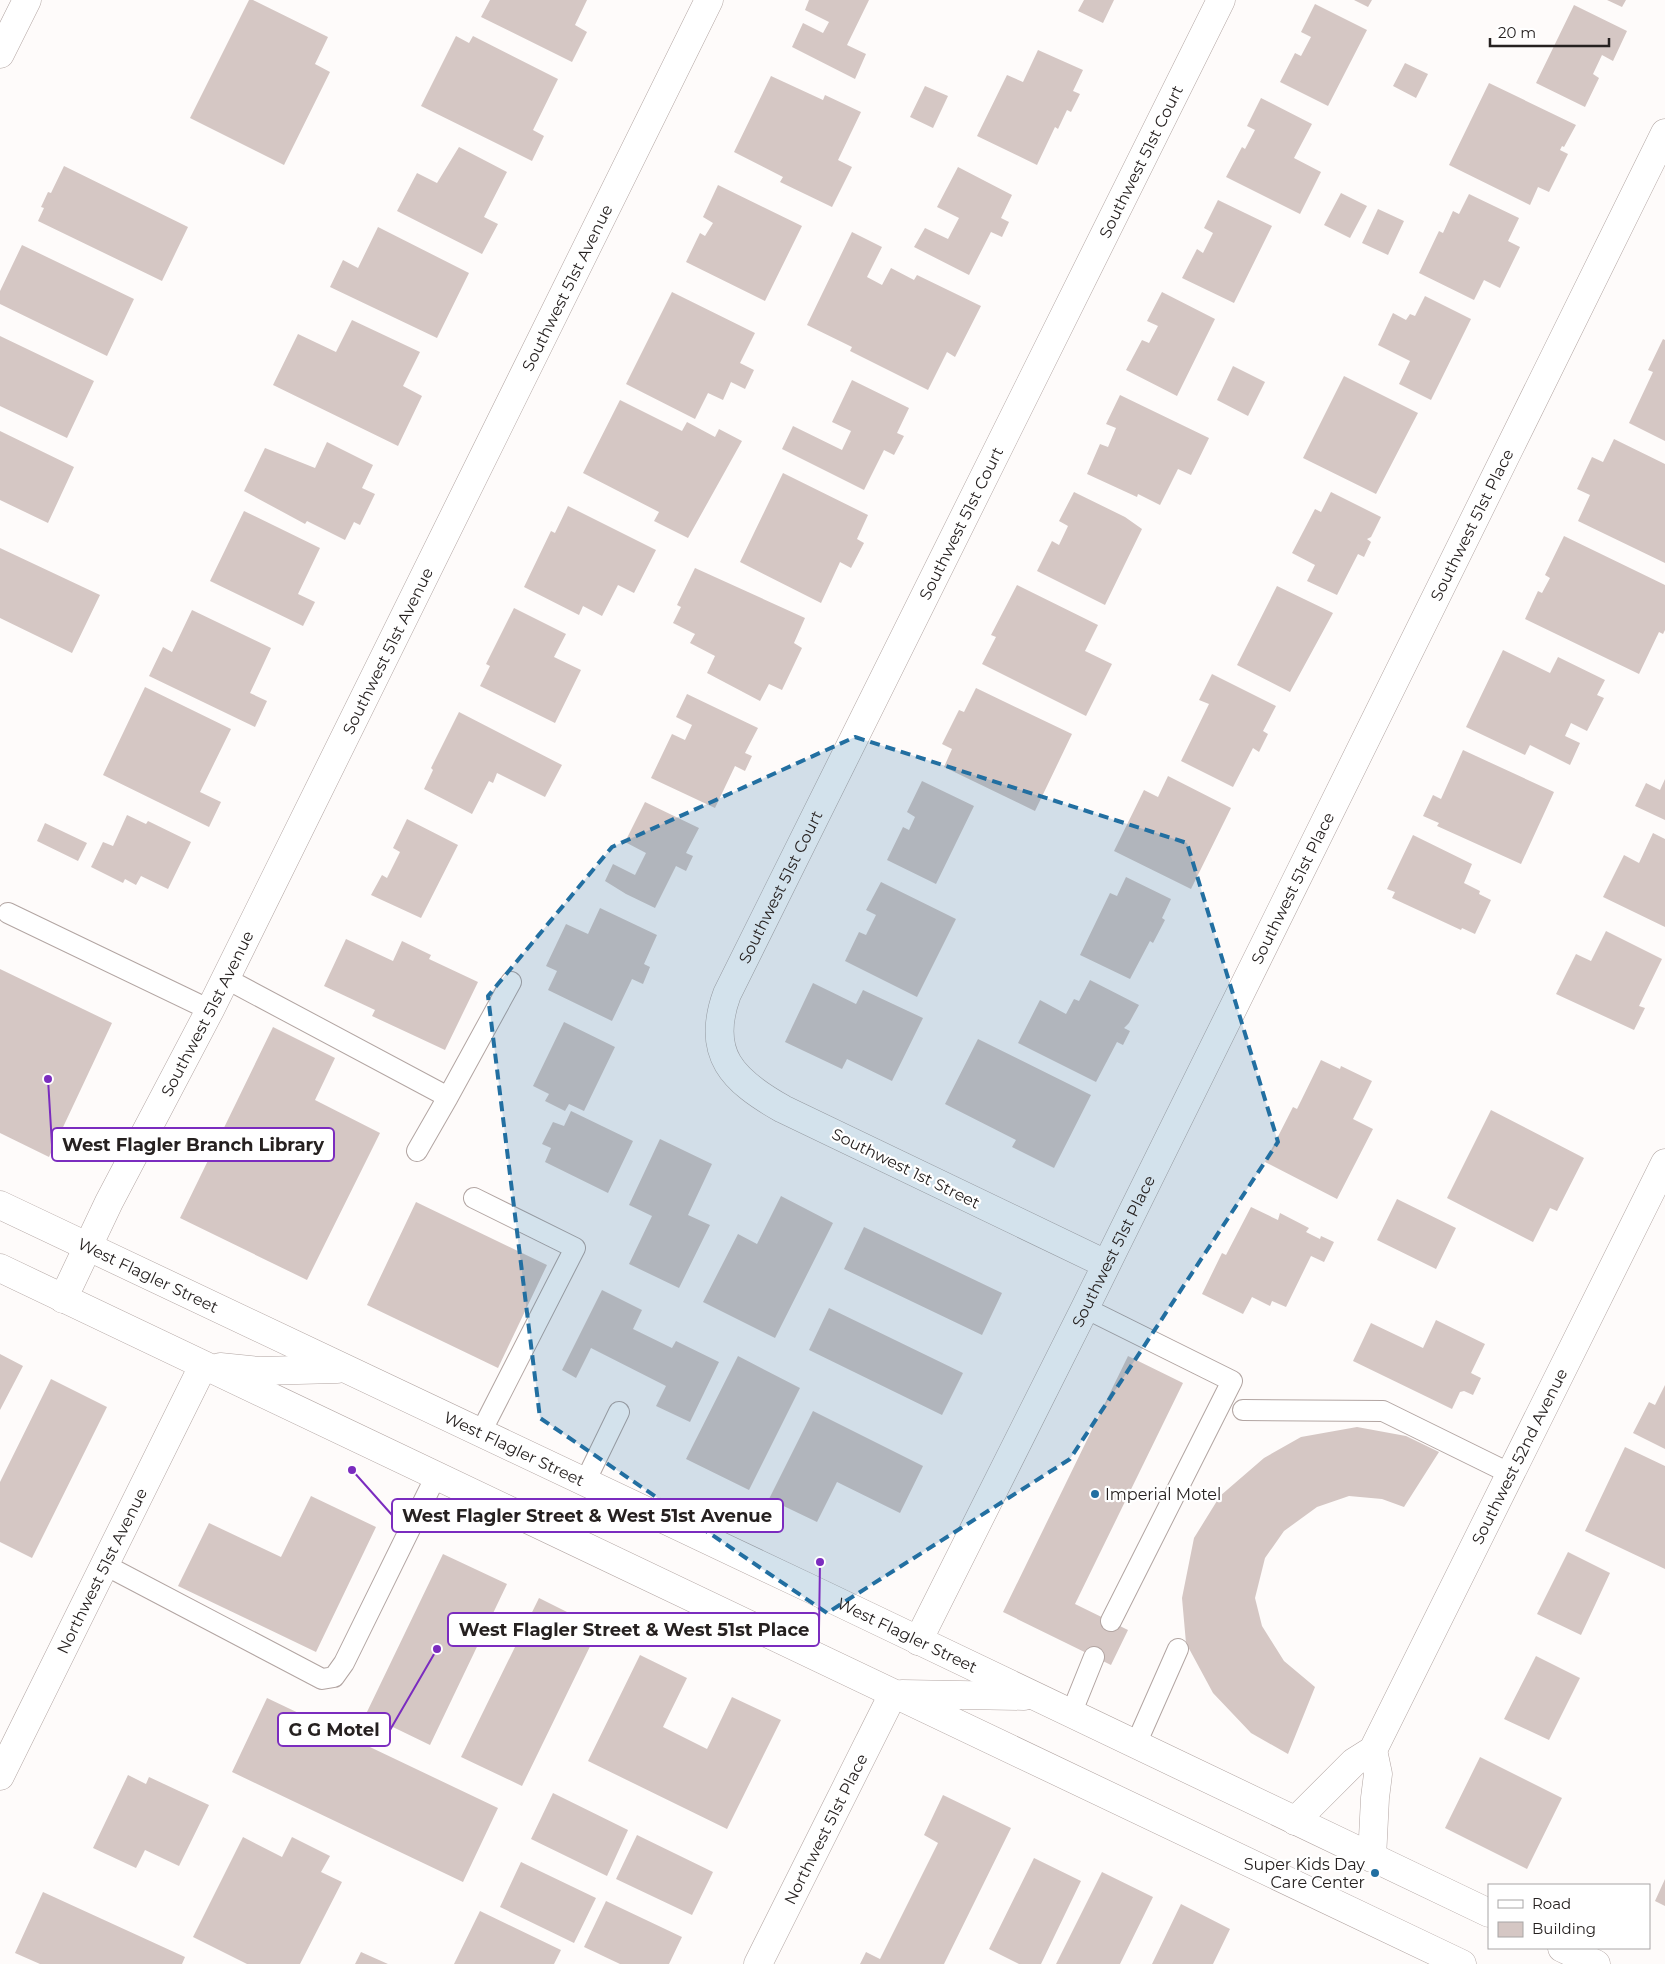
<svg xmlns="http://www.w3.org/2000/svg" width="1665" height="1964" viewBox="0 0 1665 1964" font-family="Montserrat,sans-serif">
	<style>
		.building { fill: #d5c7c4 }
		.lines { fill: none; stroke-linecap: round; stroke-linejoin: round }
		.lane-casing { stroke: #b2a5a2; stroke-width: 22 }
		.street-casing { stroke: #b2a5a2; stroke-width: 29 }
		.secondary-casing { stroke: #b2a5a2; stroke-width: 29 }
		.lane { stroke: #fff; stroke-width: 20 }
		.street { stroke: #fff; stroke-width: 28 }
		.secondary { stroke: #fff; stroke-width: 28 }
		.marked { fill: #226fa1; fill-opacity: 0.2; stroke: #226fa1; stroke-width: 4; stroke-dasharray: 10 6; stroke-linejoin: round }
		.poi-dot { fill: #226fa1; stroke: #fff; stroke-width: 2 }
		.labels { text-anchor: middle; stroke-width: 4.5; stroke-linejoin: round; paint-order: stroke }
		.street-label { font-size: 16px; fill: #262120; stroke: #fff }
		.poi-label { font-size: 16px; fill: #262120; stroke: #fff; text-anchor: start }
		.leader { fill: none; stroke: #7b2cbf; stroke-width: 2 }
		.callout-dot { fill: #7b2cbf; stroke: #fff; stroke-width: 2 }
		.callout { fill: #fff; stroke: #7b2cbf; stroke-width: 2 }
		.callout-label { font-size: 18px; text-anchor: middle; font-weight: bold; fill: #262120 }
	</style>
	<rect width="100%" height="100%" fill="#fefbfa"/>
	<path class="building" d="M 249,0 L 253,0 L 328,37 L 315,64 L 330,72 L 284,165 L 190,118 Z
		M 490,0 L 587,0 L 575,25 L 587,32 L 572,62 L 481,17 Z
		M 809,0 L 869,0 L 847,45 L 866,54 L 855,79 L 792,47 L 803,23 L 823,33 L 829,22 L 805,10 Z
		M 1084,0 L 1114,0 L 1103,23 L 1078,11 Z
		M 1354,0 L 1372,0 L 1368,7 Z
		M 1607,0 L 1626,0 L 1622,7 Z
		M 1315,4 L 1367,30 L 1328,106 L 1280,82 L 1295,53 L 1301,56 L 1311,37 L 1301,32 Z
		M 1574,5 L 1627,31 L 1613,61 L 1602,55 L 1593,74 L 1599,78 L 1585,107 L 1536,83 Z
		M 456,36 L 469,43 L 473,36 L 558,79 L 533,130 L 544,136 L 532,161 L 421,106 Z
		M 1038,50 L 1083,70 L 1073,91 L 1080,94 L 1071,112 L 1067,110 L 1058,129 L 1055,127 L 1037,165 L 977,136 L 1007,75 L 1023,82 Z
		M 1405,63 L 1428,74 L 1416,98 L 1393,86 Z
		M 771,76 L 823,100 L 825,95 L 861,112 L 838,160 L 852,167 L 832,207 L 780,182 L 783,177 L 734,152 Z
		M 1489,83 L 1576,125 L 1564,147 L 1562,146 L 1560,150 L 1568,154 L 1549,192 L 1538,187 L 1530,205 L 1449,165 Z
		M 925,86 L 948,96 L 933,128 L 910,117 Z
		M 1261,98 L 1312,124 L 1294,158 L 1321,172 L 1300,214 L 1226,177 L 1242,147 L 1245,149 L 1255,130 L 1247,126 Z
		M 459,147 L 507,172 L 484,217 L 498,224 L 482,254 L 397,211 L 417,173 L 437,183 Z
		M 64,166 L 188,227 L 162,281 L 38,221 L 44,208 L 41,207 L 48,192 L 51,193 Z
		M 958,167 L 1012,195 L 1001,218 L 1009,222 L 1002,237 L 991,232 L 969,275 L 914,247 L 925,228 L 948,239 L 959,218 L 937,207 Z
		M 718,185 L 802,226 L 765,301 L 686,262 L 700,233 L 705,236 L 713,223 L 703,217 Z
		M 1341,193 L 1367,206 L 1350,238 L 1324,225 Z
		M 1469,194 L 1519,218 L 1508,241 L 1520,247 L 1500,288 L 1484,280 L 1474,300 L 1419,273 L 1439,231 L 1443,233 L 1453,211 L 1459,214 Z
		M 1218,200 L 1272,226 L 1234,303 L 1182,278 L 1197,249 L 1203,253 L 1213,233 L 1204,228 Z
		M 1378,209 L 1404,221 L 1388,255 L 1362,243 Z
		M 378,227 L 469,273 L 437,338 L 330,287 L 343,260 L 358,268 Z
		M 852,232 L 882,247 L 867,277 L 882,285 L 891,268 L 914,280 L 917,275 L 981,306 L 955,357 L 947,352 L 928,390 L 850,351 L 852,347 L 807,325 Z
		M 22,245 L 134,299 L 107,356 L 0,304 L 0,291 Z
		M 672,292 L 755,333 L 740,363 L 754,370 L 745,389 L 731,382 L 723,400 L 708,393 L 695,419 L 626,384 Z
		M 1162,292 L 1215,319 L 1177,396 L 1126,370 L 1142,340 L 1149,343 L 1158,326 L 1147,321 Z
		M 1425,296 L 1471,319 L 1431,400 L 1399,384 L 1410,361 L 1378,345 L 1393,313 L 1406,320 L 1410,314 L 1415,316 Z
		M 352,320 L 420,352 L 403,386 L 422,396 L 398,446 L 273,385 L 298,334 L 336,352 Z
		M 0,336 L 94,381 L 67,438 L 0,406 Z
		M 1663,339 L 1665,340 L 1665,441 L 1629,423 L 1653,372 L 1648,370 Z
		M 1233,366 L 1265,382 L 1248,416 L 1217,400 Z
		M 1344,376 L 1418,413 L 1376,494 L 1303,458 Z
		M 852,380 L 909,408 L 897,433 L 904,436 L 894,455 L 884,450 L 864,490 L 782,449 L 793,426 L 842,450 L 851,431 L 832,422 Z
		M 1120,395 L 1209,438 L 1191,475 L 1178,469 L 1160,505 L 1138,494 L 1137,497 L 1087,474 L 1100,444 L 1108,447 L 1116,428 L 1106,424 Z
		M 620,400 L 682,431 L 687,422 L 715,437 L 719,429 L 742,441 L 688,538 L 654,521 L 659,512 L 583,473 Z
		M 0,431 L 74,467 L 48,523 L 0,500 Z
		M 1614,439 L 1665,464 L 1665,563 L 1578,521 L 1590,495 L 1577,489 L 1592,457 L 1603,462 Z
		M 327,442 L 373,465 L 362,488 L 375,494 L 360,525 L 354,522 L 345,540 L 307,521 L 305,524 L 244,491 L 265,448 L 315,468 Z
		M 783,473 L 868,515 L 857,539 L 864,543 L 851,568 L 840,562 L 821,603 L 740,562 Z
		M 1074,492 L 1125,517 L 1142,529 L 1105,605 L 1037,571 L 1052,541 L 1059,545 L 1068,526 L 1059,521 Z
		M 1331,492 L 1381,517 L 1371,537 L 1367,539 L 1371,542 L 1364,557 L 1358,554 L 1337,595 L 1307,581 L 1315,565 L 1292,553 L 1315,509 L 1321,512 Z
		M 568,506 L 656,550 L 634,593 L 618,585 L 602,616 L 583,606 L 579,615 L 524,587 L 551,531 L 555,533 Z
		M 244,511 L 320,548 L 298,594 L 315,602 L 303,626 L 210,581 Z
		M 1564,536 L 1665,585 L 1665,630 L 1663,634 L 1659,632 L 1639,674 L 1525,619 L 1538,591 L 1542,593 L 1550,578 L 1545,575 Z
		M 0,548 L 100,595 L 72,653 L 0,618 Z
		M 695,568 L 805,618 L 794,643 L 802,648 L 782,690 L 769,684 L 760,701 L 707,673 L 715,656 L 690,643 L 695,634 L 673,623 L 681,607 L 677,605 Z
		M 1017,585 L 1098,625 L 1085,651 L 1112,664 L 1086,716 L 982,664 L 996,637 L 991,635 Z
		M 1277,586 L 1333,613 L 1290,692 L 1237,665 Z
		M 514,608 L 566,634 L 554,657 L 581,670 L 555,723 L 480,686 L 490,666 L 486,664 Z
		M 192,610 L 271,648 L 250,693 L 267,701 L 255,727 L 149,676 L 163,647 L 172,652 Z
		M 1503,650 L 1550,673 L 1558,657 L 1605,680 L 1597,695 L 1604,698 L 1587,731 L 1571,723 L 1565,736 L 1580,743 L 1570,765 L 1530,745 L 1525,755 L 1466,727 Z
		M 1212,674 L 1276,706 L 1263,731 L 1268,734 L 1259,752 L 1253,748 L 1233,787 L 1181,761 L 1209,704 L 1199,700 Z
		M 145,687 L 231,729 L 200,792 L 221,802 L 209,827 L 103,775 Z
		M 976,688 L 1072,734 L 1035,811 L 944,767 L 952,749 L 942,744 L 959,710 L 964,712 Z
		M 687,694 L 758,728 L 745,753 L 752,756 L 745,771 L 735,766 L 715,808 L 651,778 L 672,734 L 685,740 L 692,725 L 676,717 Z
		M 459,712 L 562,765 L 545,797 L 497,773 L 493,783 L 489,781 L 472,814 L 424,789 L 433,770 L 431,768 Z
		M 1463,750 L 1554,792 L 1521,864 L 1437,826 L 1439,823 L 1423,816 L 1433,795 L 1441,799 Z
		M 1168,776 L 1231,808 L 1191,889 L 1114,851 L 1144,790 L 1158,797 Z
		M 1665,779 L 1665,820 L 1635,806 L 1646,783 L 1660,790 Z
		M 922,781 L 974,806 L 936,884 L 887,860 L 903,827 L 909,830 L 915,817 L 907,812 Z
		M 645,802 L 699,828 L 686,853 L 693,856 L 686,871 L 676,866 L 655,908 L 626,894 L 605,881 L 613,864 L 635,875 L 646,853 L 625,842 Z
		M 127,815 L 146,824 L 148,821 L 191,842 L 168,889 L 141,876 L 136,885 L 125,879 L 123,883 L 91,867 L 103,842 L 113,846 Z
		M 407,819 L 458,845 L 421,918 L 371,895 L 382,875 L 387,878 L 400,852 L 393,848 Z
		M 45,823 L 87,843 L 78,861 L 37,841 Z
		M 1653,833 L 1665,839 L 1665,927 L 1603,897 L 1624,855 L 1639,863 Z
		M 1413,835 L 1472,864 L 1464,883 L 1480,891 L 1479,894 L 1491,900 L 1475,934 L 1462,928 L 1461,930 L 1392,898 L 1395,892 L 1387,889 Z
		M 1126,877 L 1171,899 L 1162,918 L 1165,920 L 1153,943 L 1150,941 L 1130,979 L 1080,955 L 1110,893 L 1117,896 Z
		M 881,882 L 956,919 L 917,997 L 845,961 L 859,932 L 866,935 L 876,915 L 866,910 Z
		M 600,908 L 657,935 L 644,964 L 650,967 L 643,984 L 632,979 L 612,1021 L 548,990 L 557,971 L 546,966 L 566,924 L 588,934 Z
		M 1606,931 L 1662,959 L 1639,1006 L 1645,1008 L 1634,1030 L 1556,994 L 1576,954 L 1591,961 Z
		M 346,939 L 393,961 L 402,941 L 431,955 L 429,959 L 478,982 L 445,1050 L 372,1016 L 375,1010 L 324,986 Z
		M 0,969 L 112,1023 L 49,1157 L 0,1133 Z
		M 1090,980 L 1139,1005 L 1129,1023 L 1124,1028 L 1130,1031 L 1123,1045 L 1117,1042 L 1096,1082 L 1018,1043 L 1040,1000 L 1066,1014 L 1074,999 L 1079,1001 Z
		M 813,983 L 856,1004 L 863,990 L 923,1018 L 892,1081 L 847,1059 L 842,1069 L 785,1042 Z
		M 564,1022 L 615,1047 L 584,1111 L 569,1104 L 565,1111 L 545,1101 L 549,1094 L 533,1086 Z
		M 273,1027 L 335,1058 L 315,1100 L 380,1133 L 307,1280 L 180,1218 Z
		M 978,1039 L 1091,1095 L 1054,1168 L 1012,1147 L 1016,1140 L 945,1104 Z
		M 1321,1060 L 1340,1069 L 1341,1066 L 1372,1081 L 1353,1119 L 1373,1129 L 1337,1199 L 1265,1162 L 1293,1107 L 1297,1109 Z
		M 1491,1110 L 1584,1158 L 1557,1211 L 1550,1208 L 1533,1242 L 1447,1198 Z
		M 571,1111 L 633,1141 L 608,1193 L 545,1162 L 551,1148 L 542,1144 L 553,1122 L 564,1126 Z
		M 660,1139 L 712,1164 L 688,1215 L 710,1225 L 679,1288 L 629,1264 L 652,1216 L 629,1205 Z
		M 781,1196 L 833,1223 L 775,1338 L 703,1302 L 738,1234 L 757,1244 Z
		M 1397,1199 L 1456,1228 L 1436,1269 L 1377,1240 Z
		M 416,1202 L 547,1265 L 498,1368 L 367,1305 Z
		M 1251,1207 L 1278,1220 L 1280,1213 L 1309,1228 L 1306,1232 L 1320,1239 L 1321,1236 L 1334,1242 L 1324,1262 L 1311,1256 L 1286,1307 L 1272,1301 L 1270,1306 L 1252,1297 L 1243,1314 L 1202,1294 L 1222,1253 L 1226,1255 Z
		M 864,1227 L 1002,1293 L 982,1335 L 844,1269 Z
		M 602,1290 L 642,1310 L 633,1329 L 672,1348 L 676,1341 L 719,1362 L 690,1422 L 656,1406 L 666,1386 L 591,1348 L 576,1378 L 562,1370 Z
		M 829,1308 L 963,1373 L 942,1415 L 809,1350 Z
		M 1436,1320 L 1485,1344 L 1471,1373 L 1481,1378 L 1473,1395 L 1464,1391 L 1460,1392 L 1452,1409 L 1353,1361 L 1371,1323 L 1423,1348 Z
		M 0,1354 L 23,1366 L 0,1410 Z
		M 738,1356 L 800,1388 L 749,1490 L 686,1459 Z
		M 1128,1356 L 1183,1383 L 1075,1604 L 1128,1630 L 1111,1665 L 1003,1612 Z
		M 51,1379 L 107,1407 L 32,1558 L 0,1542 L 0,1482 Z
		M 1665,1385 L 1665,1449 L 1633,1433 L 1649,1402 L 1655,1405 Z
		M 813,1411 L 923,1466 L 900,1513 L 837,1482 L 817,1522 L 769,1499 Z
		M 1357,1427 L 1406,1436 L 1439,1452 L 1404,1507 L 1382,1499 L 1349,1496 L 1317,1507 L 1284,1531 L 1265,1558 L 1255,1598 L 1262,1626 L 1284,1661 L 1315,1687 L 1288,1754 L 1251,1733 L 1213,1693 L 1186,1643 L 1182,1598 L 1194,1538 L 1220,1496 L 1264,1458 L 1301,1437 Z
		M 1625,1447 L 1665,1466 L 1665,1569 L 1585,1531 Z
		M 311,1496 L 376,1527 L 316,1652 L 178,1586 L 209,1523 L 281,1557 Z
		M 1568,1552 L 1610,1573 L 1581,1635 L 1537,1614 Z
		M 443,1554 L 507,1584 L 430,1745 L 366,1714 Z
		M 539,1598 L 599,1628 L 522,1786 L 461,1757 Z
		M 640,1655 L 687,1678 L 663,1727 L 707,1749 L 732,1697 L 781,1720 L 727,1829 L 588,1761 Z
		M 1536,1656 L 1580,1678 L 1549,1740 L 1504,1719 Z
		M 267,1698 L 498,1808 L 463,1882 L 232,1772 Z
		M 1480,1757 L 1562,1798 L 1527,1869 L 1445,1828 Z
		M 128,1775 L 146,1784 L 149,1777 L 209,1805 L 179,1866 L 145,1850 L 136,1868 L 93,1848 Z
		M 553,1793 L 628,1830 L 607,1876 L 531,1839 Z
		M 943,1795 L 1011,1828 L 944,1964 L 860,1964 L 866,1952 L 880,1959 L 938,1843 L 924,1835 Z
		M 637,1835 L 713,1872 L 692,1915 L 616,1879 Z
		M 243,1837 L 282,1857 L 292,1837 L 330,1856 L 321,1872 L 342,1882 L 300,1964 L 247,1964 L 193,1937 Z
		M 1034,1858 L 1081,1881 L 1041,1964 L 1019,1964 L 989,1949 Z
		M 521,1862 L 596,1898 L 574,1943 L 500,1907 Z
		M 1102,1872 L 1153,1897 L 1120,1964 L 1056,1964 Z
		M 1665,1879 L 1665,1906 L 1655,1901 Z
		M 43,1892 L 185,1957 L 182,1964 L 40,1964 L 15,1953 Z
		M 606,1901 L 682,1937 L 669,1964 L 620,1964 L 584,1947 Z
		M 1181,1904 L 1230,1929 L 1213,1964 L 1152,1964 Z
		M 480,1911 L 561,1950 L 554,1964 L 454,1964 Z
		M 361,1952 L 388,1964 L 355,1964 Z"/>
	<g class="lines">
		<defs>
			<path id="lane" d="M 8,913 L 210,1010
				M 225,978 L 448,1097 L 511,982
				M 417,1151 L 448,1097
				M 474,1198 L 575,1248 L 481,1432
				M 1085,1308 L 1232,1381 L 1111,1621
				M 1243,1410 L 1383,1411 L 1511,1474
				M 585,1482 L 619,1412
				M 105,1565 L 322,1679 L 334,1677 L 344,1663 L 436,1476
				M 1071,1714 L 1094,1657
				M 1136,1744 L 1178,1649"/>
			<g id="street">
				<path d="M 0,54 L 27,0"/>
				<path id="s1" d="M 1106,1264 L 783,1109 C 733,1081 705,1054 727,994 L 1221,0"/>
				<path id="s2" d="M 63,1299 L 109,1202 L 210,1010 L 709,0"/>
				<path id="s3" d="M 918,1641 L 1085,1308 L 1665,133"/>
				<path id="s4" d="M 0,1776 L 203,1366"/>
				<path id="s5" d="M 1295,1821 L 1354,1762 L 1373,1750 L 1665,1163"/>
				<path d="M 1372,1858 L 1375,1798 L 1378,1774 L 1373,1750"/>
				<path id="s6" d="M 758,1964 L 893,1694"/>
			</g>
			<g id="secondary">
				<path id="s7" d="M 0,1205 L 807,1587 L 1489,1913"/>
				<path d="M 0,1268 L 1462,1964"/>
				<path d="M 220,1367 L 259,1371 L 337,1369"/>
				<path d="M 902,1694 L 1024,1696"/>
				<path d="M 1562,1948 L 1596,1964"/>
			</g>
		</defs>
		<use href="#lane" class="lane-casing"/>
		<use href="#street" class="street-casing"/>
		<use href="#secondary" class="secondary-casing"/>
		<use href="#lane" class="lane"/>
		<use href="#street" class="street"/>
		<use href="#secondary" class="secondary"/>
	</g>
	<path class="marked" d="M 855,737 L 1187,843 L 1278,1142 L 1070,1459 L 827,1613 L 540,1418 L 488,996 L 612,847 Z"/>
	<g class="poi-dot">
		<circle cx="1095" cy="1494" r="5"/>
		<circle cx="1375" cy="1873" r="5"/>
	</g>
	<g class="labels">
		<g class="street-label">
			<text dy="6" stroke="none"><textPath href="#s1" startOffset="1432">Southwest 51st Court</textPath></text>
			<text dy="6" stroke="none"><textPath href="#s2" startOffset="1130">Southwest 51st Avenue</textPath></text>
			<text dy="6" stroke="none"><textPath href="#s1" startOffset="1028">Southwest 51st Court</textPath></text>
			<text dy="6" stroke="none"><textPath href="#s3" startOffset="1246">Southwest 51st Place</textPath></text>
			<text dy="6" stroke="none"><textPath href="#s2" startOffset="725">Southwest 51st Avenue</textPath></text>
			<text dy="6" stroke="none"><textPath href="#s1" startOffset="622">Southwest 51st Court</textPath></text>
			<text dy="6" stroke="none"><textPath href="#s3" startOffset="841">Southwest 51st Place</textPath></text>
			<text dy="6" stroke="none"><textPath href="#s2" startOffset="320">Southwest 51st Avenue</textPath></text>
			<text transform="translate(906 1168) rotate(26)" y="6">Southwest 1st Street</text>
			<text dy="6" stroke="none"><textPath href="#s3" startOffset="436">Southwest 51st Place</textPath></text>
			<text dy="6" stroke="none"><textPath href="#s7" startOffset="164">West Flagler Street</textPath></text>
			<text dy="6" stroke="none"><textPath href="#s7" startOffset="569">West Flagler Street</textPath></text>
			<text dy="6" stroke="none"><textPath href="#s5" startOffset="434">Southwest 52nd Avenue</textPath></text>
			<text dy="6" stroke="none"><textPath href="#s4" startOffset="229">Northwest 51st Avenue</textPath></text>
			<text dy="6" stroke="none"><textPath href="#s7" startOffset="1004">West Flagler Street</textPath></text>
			<text dy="6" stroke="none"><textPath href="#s6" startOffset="151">Northwest 51st Place</textPath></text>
		</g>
		<g class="poi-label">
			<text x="1105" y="1500">Imperial Motel</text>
			<text x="1365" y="1870" text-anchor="end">Super Kids Day<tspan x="1365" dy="18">Care Center</tspan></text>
		</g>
	</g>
	<path class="leader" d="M48 1079L52 1145M352 1470L392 1515M820 1562L819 1629M437 1649L390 1730"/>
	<g class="callout-dot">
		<circle cx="48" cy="1079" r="5"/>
		<circle cx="352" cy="1470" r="5"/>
		<circle cx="820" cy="1562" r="5"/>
		<circle cx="437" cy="1649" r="5"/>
	</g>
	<g class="callout">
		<rect x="52" y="1128" width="282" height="33" rx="5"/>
		<rect x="392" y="1499" width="391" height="33" rx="5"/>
		<rect x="448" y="1613" width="371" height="33" rx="5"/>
		<rect x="278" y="1713" width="112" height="33" rx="5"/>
	</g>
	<g class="callout-label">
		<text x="193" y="1151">West Flagler Branch Library</text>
		<text x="587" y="1522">West Flagler Street &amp; West 51st Avenue</text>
		<text x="634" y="1636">West Flagler Street &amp; West 51st Place</text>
		<text x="334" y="1736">G G Motel</text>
	</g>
	<rect x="1488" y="1884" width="162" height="65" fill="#ffffff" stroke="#a8a6a6"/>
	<rect x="1498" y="1900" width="25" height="8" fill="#ffffff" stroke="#a8a6a6"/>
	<text x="1532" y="1909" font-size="15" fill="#262120">Road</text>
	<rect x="1498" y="1922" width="25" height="15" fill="#d5c7c4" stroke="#a8a6a6"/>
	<text x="1532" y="1934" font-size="15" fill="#262120">Building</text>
	<path d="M1490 38v8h119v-8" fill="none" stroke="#262120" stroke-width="2.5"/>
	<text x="1498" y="38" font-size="15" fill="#262120" stroke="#ffffff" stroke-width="4" paint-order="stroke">20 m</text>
</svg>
